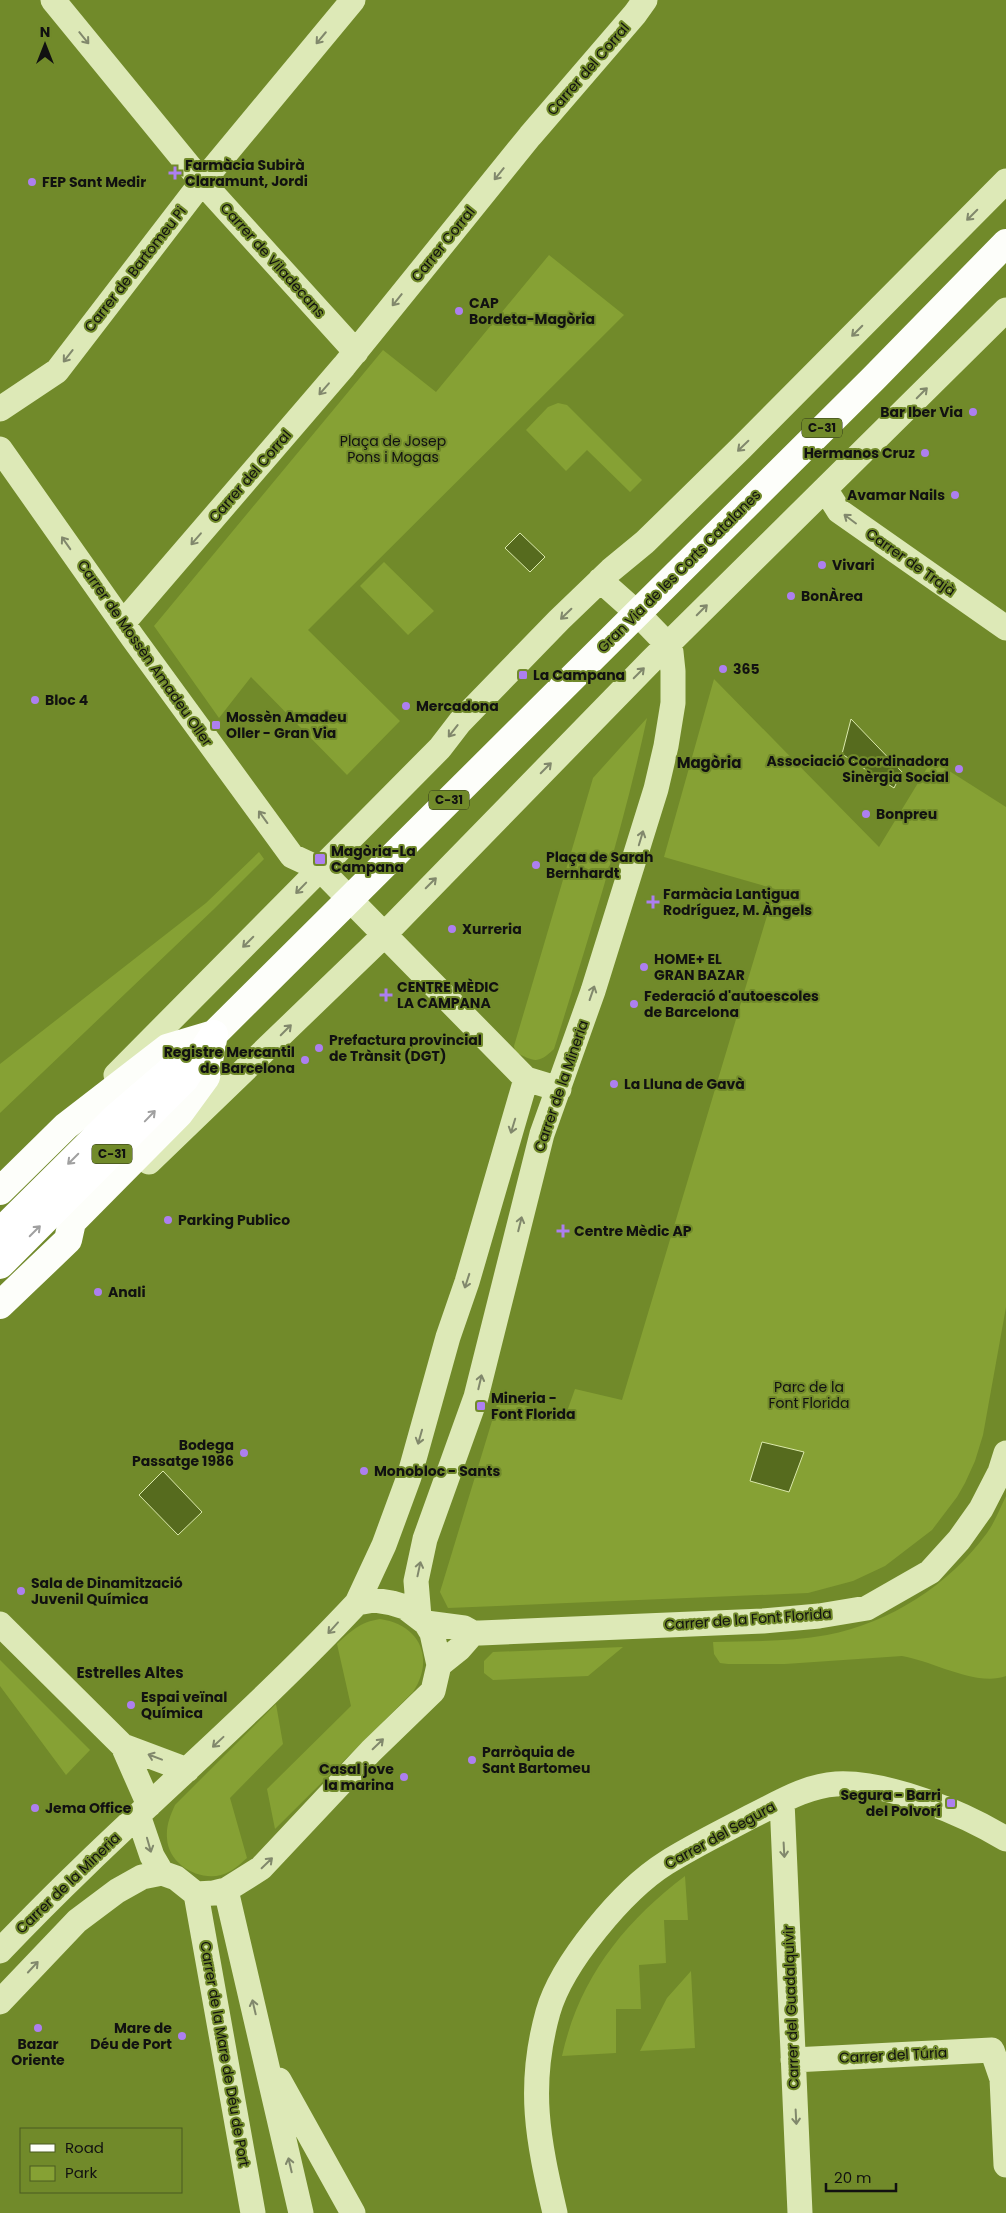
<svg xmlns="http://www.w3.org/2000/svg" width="1006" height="2213" viewBox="0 0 1006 2213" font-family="Poppins,sans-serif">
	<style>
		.green { fill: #86a134 }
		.water { fill: #566b1e; stroke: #dbe9ac }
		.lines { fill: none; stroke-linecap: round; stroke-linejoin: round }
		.minor { stroke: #dde9b7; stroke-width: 25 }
		.major { stroke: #fdfefa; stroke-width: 28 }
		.highway { stroke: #fff; stroke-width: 28 }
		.oneway { stroke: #81886c }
		.oneway2 { stroke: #a0a0a0 }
		.poi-dot { fill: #ad7ff0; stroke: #718a2a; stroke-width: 2 }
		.labels { text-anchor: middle; stroke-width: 4; stroke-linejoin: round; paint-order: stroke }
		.shield { fill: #718a2a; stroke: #2e3518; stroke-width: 1 }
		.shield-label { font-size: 12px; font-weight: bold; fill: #111 }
		.street-label { font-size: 14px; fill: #111; stroke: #718a2a }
		.poi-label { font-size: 14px; font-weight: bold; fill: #111; stroke: #718a2a; text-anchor: start }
		.park-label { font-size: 14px; fill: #111; stroke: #718a2a }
		.neighbourhood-label { font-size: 15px; font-weight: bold; fill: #111; stroke: #718a2a }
	</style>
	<rect width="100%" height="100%" fill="#718a2a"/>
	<path class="green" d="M 549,255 L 624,315 L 308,630 L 400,721 L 347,775 L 251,677 L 219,718 L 154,626 L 383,350 L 436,392 Z
		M 558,403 L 567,405 L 642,480 L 630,492 L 587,450 L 566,471 L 526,430 L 548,407 Z
		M 384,562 L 434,611 L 408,635 L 360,586 Z
		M 714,679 L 879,847 L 932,760 L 1006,807 L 1006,1307 L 983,1435 L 975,1461 L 965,1483 L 957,1497 L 932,1530 L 885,1566 L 853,1581 L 808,1593 L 448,1608 L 440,1592 L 499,1398 L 565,1417 L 575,1389 L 622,1400 L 775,889 L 664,857 Z
		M 647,718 C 623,830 588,940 554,1049 C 537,1065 534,1061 515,1052 L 514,1046 L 593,778 Z
		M 259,852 L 264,859 L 214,909 L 0,1113 L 0,1064 L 206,903 Z
		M 1006,1496 L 1006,1676 C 976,1687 933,1661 902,1656 L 785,1664 L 728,1664 L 720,1663 L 714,1654 L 713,1642 C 751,1641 789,1642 827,1635 C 890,1623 949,1585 987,1533 C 995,1522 1000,1508 1006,1496 Z
		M 380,1619 C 420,1625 435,1658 413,1692 L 275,1829 L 267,1789 L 351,1706 L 337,1644 C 351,1631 360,1622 380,1619 Z
		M 623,1647 L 588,1676 L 493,1680 L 484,1673 L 484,1661 L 493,1652 Z
		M 0,1660 L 90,1750 L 66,1775 L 0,1686 Z
		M 276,1704 L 283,1744 L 230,1798 L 247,1858 C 239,1865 232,1872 221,1875 C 198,1881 168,1864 167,1838 C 166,1826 170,1816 175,1805 Z
		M 685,1876 L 688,1920 L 664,1920 L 666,1963 L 639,1965 L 641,2009 L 616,2009 L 616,2053 L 562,2056 C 579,1979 623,1923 685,1876 Z
		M 691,1971 L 695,2048 L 640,2051 L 667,1998 Z"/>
	<path class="water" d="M 520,533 L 545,557 L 530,572 L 505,548 Z
		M 851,719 L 902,772 L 894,788 L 842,754 Z
		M 762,1442 L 804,1452 L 789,1492 L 750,1481 Z
		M 163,1471 L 202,1512 L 178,1535 L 139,1495 Z"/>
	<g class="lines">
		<path class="minor" d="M 53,0 L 202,182 L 356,352
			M 0,409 L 57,371 L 202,182 L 353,0
			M 0,449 L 133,638 L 292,856 L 320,869 L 526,1079 L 559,1089
			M 825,489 L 839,511 L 1006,628
			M 123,623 L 344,366 L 530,136 L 635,14 L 645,0
			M 116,1075 L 440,748 L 460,722 L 559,620 L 611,570 L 645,542 L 742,447 L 1006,181
			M 149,1162 L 375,944 L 651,661 L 1006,310
			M 357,1603 L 384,1545 L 409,1477 L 448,1337 L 467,1282 L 526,1079
			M 419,1617 L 416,1581 L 425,1539 L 476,1397 L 542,1134 L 593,991 L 656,789 L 666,746 L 673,703 L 673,671 L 671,652 L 667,644 L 637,613 L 600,580
			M 426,1623 L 464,1628 L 473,1633 L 480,1633 L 763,1621 L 819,1616 L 867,1608 L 930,1572 L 959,1540 L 981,1509 L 1000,1472 L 1006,1453
			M 0,1624 L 123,1746 L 149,1805
			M 439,1665 L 459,1649 L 473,1633
			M 123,1746 L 187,1770
			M 782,1801 L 800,2213
			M 226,1890 L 301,2213
			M 196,1894 L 253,2213
			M 0,1951 C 114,1830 243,1725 357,1603 L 374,1600 L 392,1603 L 405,1607 L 426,1623 L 432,1633 L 439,1665 L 433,1691 L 371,1751 L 261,1868 L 226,1890 L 214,1893 L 196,1894 L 176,1878 L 162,1873 L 152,1856 L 138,1815
			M 0,2002 L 77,1921 L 117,1891 L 142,1877 L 162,1873
			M 793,2060 L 992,2050 L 1002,2079 L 1006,2165
			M 279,2080 L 353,2213
			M 555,2213 C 538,2140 527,2087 548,2012 C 562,1963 623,1890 666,1863 C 693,1846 722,1832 750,1817 C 777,1804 805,1786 836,1784 C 887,1781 963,1813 1006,1839"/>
		<path class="major" d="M 0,1191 L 66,1126 L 167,1048 L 214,1034 L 874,378 L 1006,243
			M 0,1305 L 68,1240 L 72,1222 L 179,1114 L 206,1077 L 214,1034"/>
		<path class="highway" d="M 0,1232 L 116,1117 L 180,1062
			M 0,1265 L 184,1080 L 214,1034"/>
	</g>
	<defs><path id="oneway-shaft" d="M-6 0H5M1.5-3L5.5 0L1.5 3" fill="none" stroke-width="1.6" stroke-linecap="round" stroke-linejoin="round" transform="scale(1.25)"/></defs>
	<g class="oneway">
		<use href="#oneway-shaft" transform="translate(84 38) rotate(51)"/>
		<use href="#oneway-shaft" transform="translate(321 38) rotate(130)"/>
		<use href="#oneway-shaft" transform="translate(499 174) rotate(129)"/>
		<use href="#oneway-shaft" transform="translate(972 215) rotate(135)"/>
		<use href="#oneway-shaft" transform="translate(397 300) rotate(129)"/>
		<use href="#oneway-shaft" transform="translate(857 331) rotate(135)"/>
		<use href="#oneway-shaft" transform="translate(68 356) rotate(128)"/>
		<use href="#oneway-shaft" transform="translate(324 389) rotate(131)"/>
		<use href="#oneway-shaft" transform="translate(922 393) rotate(-45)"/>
		<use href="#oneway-shaft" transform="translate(743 446) rotate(136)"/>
		<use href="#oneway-shaft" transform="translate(850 519) rotate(-143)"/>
		<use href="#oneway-shaft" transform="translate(196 539) rotate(131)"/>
		<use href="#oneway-shaft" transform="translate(66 543) rotate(-125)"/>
		<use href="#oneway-shaft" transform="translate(702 610) rotate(-45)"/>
		<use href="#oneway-shaft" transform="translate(566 614) rotate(136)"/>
		<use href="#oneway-shaft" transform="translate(639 673) rotate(-45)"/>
		<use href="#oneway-shaft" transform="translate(453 731) rotate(128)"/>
		<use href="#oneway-shaft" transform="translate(546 768) rotate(-45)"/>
		<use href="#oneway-shaft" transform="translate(263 817) rotate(-126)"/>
		<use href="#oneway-shaft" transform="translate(641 838) rotate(-73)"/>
		<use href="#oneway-shaft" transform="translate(431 883) rotate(-45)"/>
		<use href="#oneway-shaft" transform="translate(301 888) rotate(134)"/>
		<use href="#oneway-shaft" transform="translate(248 942) rotate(135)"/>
		<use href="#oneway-shaft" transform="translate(592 993) rotate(-71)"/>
		<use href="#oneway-shaft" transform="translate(286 1030) rotate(-45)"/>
		<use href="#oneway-shaft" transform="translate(513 1126) rotate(107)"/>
		<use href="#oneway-shaft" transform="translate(520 1224) rotate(-76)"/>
		<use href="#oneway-shaft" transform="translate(467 1281) rotate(108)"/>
		<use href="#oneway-shaft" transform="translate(480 1382) rotate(-77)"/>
		<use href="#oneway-shaft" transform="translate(420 1437) rotate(106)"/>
		<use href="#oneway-shaft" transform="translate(419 1569) rotate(-78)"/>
		<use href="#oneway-shaft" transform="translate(333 1628) rotate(132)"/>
		<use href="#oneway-shaft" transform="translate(218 1742) rotate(137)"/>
		<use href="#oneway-shaft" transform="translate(378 1744) rotate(-44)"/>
		<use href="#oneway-shaft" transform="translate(155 1757) rotate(-159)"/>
		<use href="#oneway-shaft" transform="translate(149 1845) rotate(74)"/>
		<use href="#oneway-shaft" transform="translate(784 1850) rotate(87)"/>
		<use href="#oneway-shaft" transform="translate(267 1863) rotate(-44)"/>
		<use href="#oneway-shaft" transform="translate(33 1967) rotate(-47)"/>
		<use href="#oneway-shaft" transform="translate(254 2007) rotate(-103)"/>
		<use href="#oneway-shaft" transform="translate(796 2117) rotate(87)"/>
		<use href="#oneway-shaft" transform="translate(290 2165) rotate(-103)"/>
	</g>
	<g class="oneway2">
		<use href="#oneway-shaft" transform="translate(150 1116) rotate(-46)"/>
		<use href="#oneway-shaft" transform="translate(73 1159) rotate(135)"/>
		<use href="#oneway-shaft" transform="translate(35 1231) rotate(-45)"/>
	</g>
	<g class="poi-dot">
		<path d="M172.5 165.5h5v5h5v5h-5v5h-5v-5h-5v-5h5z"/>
		<circle cx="32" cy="182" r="5"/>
		<circle cx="459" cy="311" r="5"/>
		<circle cx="973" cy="412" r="5"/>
		<circle cx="925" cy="453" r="5"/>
		<circle cx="955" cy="495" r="5"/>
		<circle cx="822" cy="565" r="5"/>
		<circle cx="791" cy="596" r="5"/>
		<circle cx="723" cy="669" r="5"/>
		<rect x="518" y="670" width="10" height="10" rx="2.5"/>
		<circle cx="35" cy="700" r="5"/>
		<circle cx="406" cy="706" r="5"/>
		<rect x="211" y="720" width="10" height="10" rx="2.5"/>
		<circle cx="959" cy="769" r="5"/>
		<circle cx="866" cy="814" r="5"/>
		<rect x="314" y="853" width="12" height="12" rx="2.5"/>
		<circle cx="536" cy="865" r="5"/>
		<path d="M650.5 894.5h5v5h5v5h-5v5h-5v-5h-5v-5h5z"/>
		<circle cx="452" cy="929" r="5"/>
		<circle cx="644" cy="967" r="5"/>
		<path d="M383.5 987.5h5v5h5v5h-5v5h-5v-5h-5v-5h5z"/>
		<circle cx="634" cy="1004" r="5"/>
		<circle cx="319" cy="1048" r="5"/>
		<circle cx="305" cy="1060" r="5"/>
		<circle cx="614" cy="1084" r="5"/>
		<circle cx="168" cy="1220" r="5"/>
		<path d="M560.5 1223.5h5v5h5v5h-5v5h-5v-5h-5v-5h5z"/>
		<circle cx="98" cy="1292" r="5"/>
		<rect x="476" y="1401" width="10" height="10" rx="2.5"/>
		<circle cx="244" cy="1453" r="5"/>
		<circle cx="364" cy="1471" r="5"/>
		<circle cx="21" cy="1591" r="5"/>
		<circle cx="131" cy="1705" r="5"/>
		<circle cx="472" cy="1760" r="5"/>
		<circle cx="404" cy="1777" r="5"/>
		<rect x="946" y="1798" width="10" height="10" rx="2.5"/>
		<circle cx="35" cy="1808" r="5"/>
		<circle cx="38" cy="2028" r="5"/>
		<circle cx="182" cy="2036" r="5"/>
	</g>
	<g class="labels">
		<g class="shield">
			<rect x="802" y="418.5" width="40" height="19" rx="4"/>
			<rect x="429" y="790.5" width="40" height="19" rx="4"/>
			<rect x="92" y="1144.5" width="40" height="19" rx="4"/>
		</g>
		<g class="shield-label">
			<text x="822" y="432">C-31</text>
			<text x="449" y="804">C-31</text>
			<text x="112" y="1158">C-31</text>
		</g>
		<g class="street-label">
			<text transform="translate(588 69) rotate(-49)" y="5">Carrer del Corral</text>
			<text transform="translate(443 244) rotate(-51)" y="5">Carrer Corral</text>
			<text transform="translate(273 260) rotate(48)" y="5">Carrer de Viladecans</text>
			<text transform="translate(135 269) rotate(-52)" y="5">Carrer de Bartomeu Pi</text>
			<text transform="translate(250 476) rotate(-49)" y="5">Carrer del Corral</text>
			<text transform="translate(911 562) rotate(35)" y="5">Carrer de Trajà</text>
			<text transform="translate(679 571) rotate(-45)" y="5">Gran Via de les Corts Catalanes</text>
			<text transform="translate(145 653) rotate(55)" y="5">Carrer de Mossèn Amadeu Oller</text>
			<text transform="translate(561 1086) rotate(-71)" y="5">Carrer de la Mineria</text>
			<text transform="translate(748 1619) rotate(-4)" y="5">Carrer de la Font Florida</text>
			<text transform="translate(720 1835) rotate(-29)" y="5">Carrer del Segura</text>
			<text transform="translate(68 1883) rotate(-44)" y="5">Carrer de la Mineria</text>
			<text transform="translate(791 2007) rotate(-92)" y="5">Carrer del Guadalquivir</text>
			<text transform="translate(225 2054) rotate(80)" y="5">Carrer de la Mare de Déu de Port</text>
			<text transform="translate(893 2055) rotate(-3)" y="5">Carrer del Túria</text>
		</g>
		<g class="poi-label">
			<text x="185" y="170">Farmàcia Subirà<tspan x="185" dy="16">Claramunt, Jordi</tspan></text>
			<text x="42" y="187">FEP Sant Medir</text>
			<text x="469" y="308">CAP<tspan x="469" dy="16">Bordeta-Magòria</tspan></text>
			<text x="963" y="417" text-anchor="end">Bar Iber Via</text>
			<text x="915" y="458" text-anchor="end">Hermanos Cruz</text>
			<text x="945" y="500" text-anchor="end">Avamar Nails</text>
			<text x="832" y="570">Vivari</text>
			<text x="801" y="601">BonÀrea</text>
			<text x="733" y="674">365</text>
			<text x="533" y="680">La Campana</text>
			<text x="45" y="705">Bloc 4</text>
			<text x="416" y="711">Mercadona</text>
			<text x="226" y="722">Mossèn Amadeu<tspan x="226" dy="16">Oller - Gran Via</tspan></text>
			<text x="949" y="766" text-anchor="end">Associació Coordinadora<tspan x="949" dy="16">Sinèrgia Social</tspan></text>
			<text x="876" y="819">Bonpreu</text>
			<text x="331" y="856">Magòria-La<tspan x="331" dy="16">Campana</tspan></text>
			<text x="546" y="862">Plaça de Sarah<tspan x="546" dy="16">Bernhardt</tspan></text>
			<text x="663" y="899">Farmàcia Lantigua<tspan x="663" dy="16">Rodríguez, M. Àngels</tspan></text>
			<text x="462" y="934">Xurreria</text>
			<text x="654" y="964">HOME+ EL<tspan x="654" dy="16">GRAN BAZAR</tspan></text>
			<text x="397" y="992">CENTRE MÈDIC<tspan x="397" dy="16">LA CAMPANA</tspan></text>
			<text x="644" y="1001">Federació d'autoescoles<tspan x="644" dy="16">de Barcelona</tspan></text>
			<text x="329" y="1045">Prefactura provincial<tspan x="329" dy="16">de Trànsit (DGT)</tspan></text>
			<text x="295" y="1057" text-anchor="end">Registre Mercantil<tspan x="295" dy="16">de Barcelona</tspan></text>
			<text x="624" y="1089">La Lluna de Gavà</text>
			<text x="178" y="1225">Parking Publico</text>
			<text x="574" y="1236">Centre Mèdic AP</text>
			<text x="108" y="1297">Anali</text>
			<text x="491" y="1403">Mineria -<tspan x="491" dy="16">Font Florida</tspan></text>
			<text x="234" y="1450" text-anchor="end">Bodega<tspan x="234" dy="16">Passatge 1986</tspan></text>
			<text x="374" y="1476">Monobloc - Sants</text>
			<text x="31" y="1588">Sala de Dinamització<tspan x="31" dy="16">Juvenil Química</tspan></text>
			<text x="141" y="1702">Espai veïnal<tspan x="141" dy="16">Química</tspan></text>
			<text x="482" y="1757">Parròquia de<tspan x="482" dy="16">Sant Bartomeu</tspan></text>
			<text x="394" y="1774" text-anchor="end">Casal jove<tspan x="394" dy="16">la marina</tspan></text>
			<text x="941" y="1800" text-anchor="end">Segura - Barri<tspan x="941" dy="16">del Polvorí</tspan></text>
			<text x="45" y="1813">Jema Office</text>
			<text x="172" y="2033" text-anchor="end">Mare de<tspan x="172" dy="16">Déu de Port</tspan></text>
			<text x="38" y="2049" text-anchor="middle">Bazar<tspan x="38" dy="16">Oriente</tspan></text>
		</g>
		<g class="park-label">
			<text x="393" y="446">Plaça de Josep<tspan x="393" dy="16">Pons i Mogas</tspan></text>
			<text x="809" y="1392">Parc de la<tspan x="809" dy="16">Font Florida</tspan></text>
		</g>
		<g class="neighbourhood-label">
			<text x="709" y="768">Magòria</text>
			<text x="130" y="1678">Estrelles Altes</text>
		</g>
	</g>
	<rect x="20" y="2128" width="162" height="65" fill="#718a2a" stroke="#4b5a20"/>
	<rect x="30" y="2144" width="25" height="8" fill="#fdfefa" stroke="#4b5a20"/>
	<text x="65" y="2153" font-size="15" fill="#111111">Road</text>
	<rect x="30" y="2166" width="25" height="15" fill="#86a134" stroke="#4b5a20"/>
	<text x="65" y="2178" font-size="15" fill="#111111">Park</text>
	<g transform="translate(45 45)" stroke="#718a2a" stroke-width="4" paint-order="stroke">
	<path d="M0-4L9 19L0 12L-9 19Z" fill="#111111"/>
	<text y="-8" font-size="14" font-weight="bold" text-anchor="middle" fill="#111111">N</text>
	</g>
	<path d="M826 2183v8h70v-8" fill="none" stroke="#111111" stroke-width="2.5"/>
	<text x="834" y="2183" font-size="15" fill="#111111" stroke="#718a2a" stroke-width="4" paint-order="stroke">20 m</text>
</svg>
